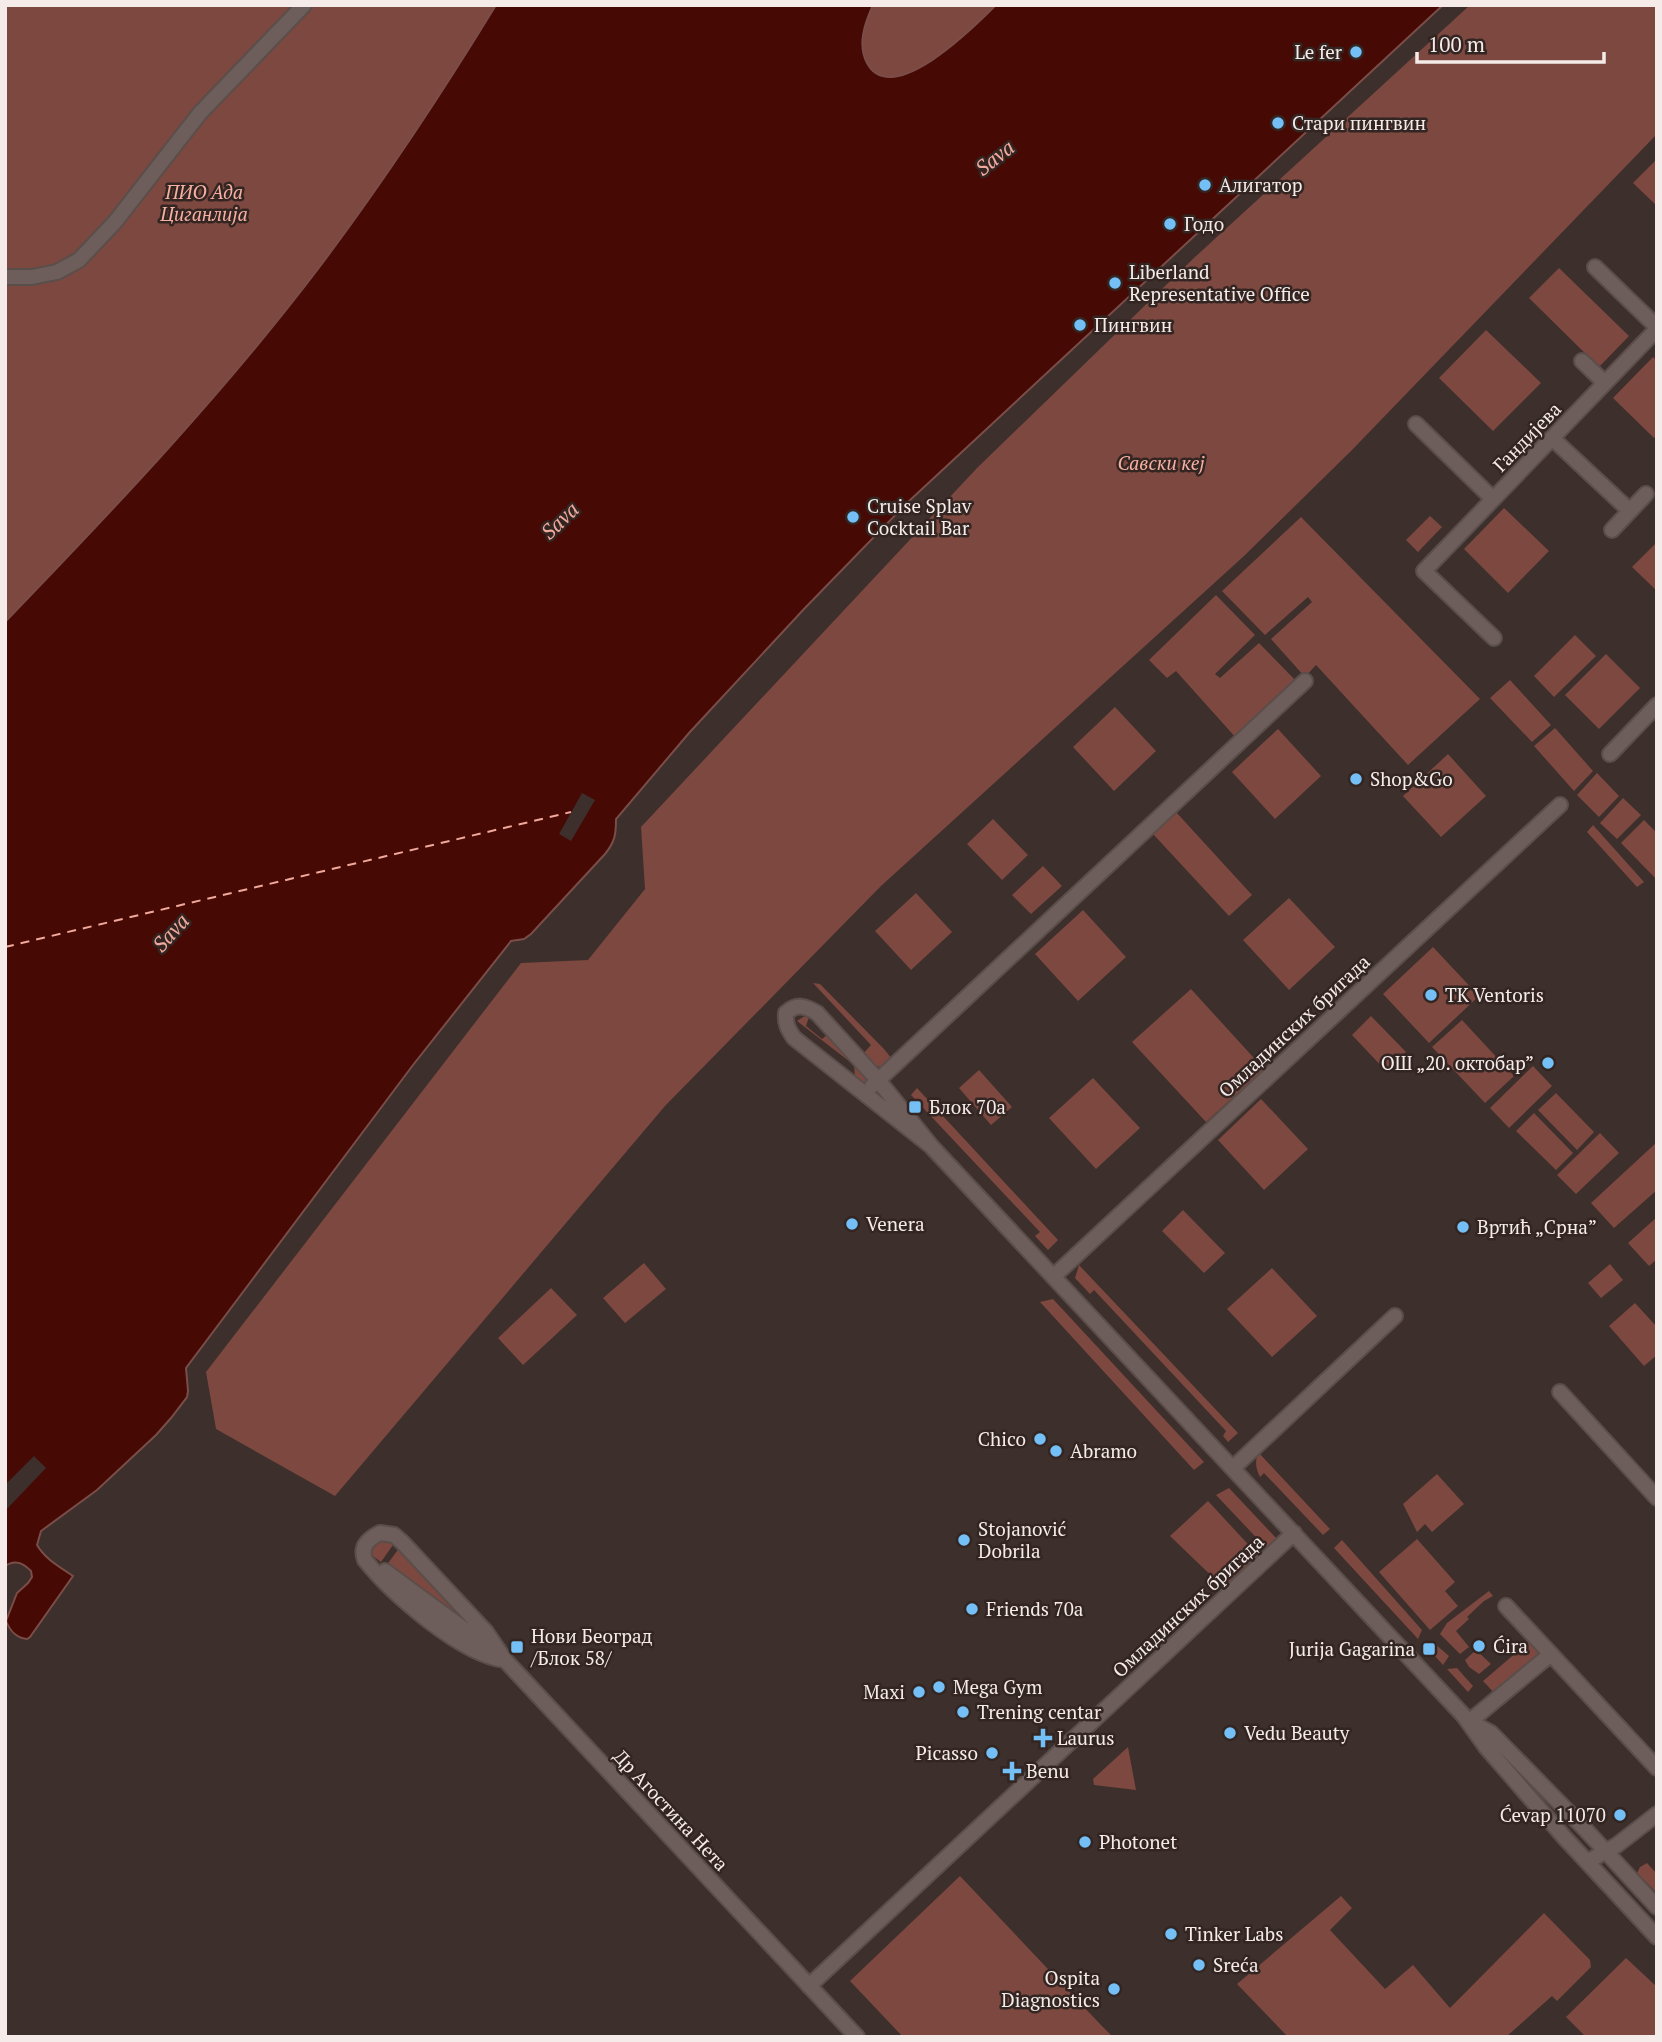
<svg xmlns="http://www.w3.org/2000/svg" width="1662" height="2042" viewBox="0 0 1662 2042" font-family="'PT Serif',serif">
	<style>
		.green { fill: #7d483f }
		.water { fill: #460903; stroke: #7a4d48; stroke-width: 2 }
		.pier { fill: #3d2f2c }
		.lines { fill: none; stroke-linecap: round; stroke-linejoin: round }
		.ferry { stroke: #f0a99c; stroke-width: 2; stroke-dasharray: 9 7; stroke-linecap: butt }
		.minor-casing { stroke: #5a4e4b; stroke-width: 18 }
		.minor { stroke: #6e5e5b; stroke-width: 14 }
		.poi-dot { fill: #74c0f6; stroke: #332522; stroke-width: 2.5 }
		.labels { text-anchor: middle; stroke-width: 5; stroke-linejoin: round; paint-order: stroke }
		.poi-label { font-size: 19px; fill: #f5ebe9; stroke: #332522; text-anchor: start }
		.park-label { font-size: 19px; font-style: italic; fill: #f7b0a2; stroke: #332522 }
		.street-label { font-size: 19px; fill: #f5ebe9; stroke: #332522 }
		.water-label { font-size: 21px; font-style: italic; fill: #f0a99c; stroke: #332522 }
	</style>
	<rect width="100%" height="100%" fill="#3d2f2c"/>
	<path class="green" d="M 5,5 L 595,5 L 5,781 Z
		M 873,5 L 996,5 C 976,25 892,110 867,63 C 857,44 865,23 873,5 Z
		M 1470,5 L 1657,5 L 1657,134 L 1352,450 L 1244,556 L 881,886 L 665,1106 L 335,1496 L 216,1429 L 206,1372 L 521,963 L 588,960 L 645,889 L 641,827 L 977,468 L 1195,257 Z
		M 1657,159 L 1657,206 L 1633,183 Z
		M 1559,268 L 1629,336 L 1599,367 L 1529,298 Z
		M 1486,330 L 1541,383 L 1493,431 L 1439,378 Z
		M 1653,357 L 1657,361 L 1657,435 L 1654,438 L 1613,398 Z
		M 1504,508 L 1549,551 L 1508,593 L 1464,549 Z
		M 1430,516 L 1442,527 L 1418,552 L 1406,540 Z
		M 1301,517 L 1480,699 L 1408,765 L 1316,665 L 1305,677 L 1271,639 L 1312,602 L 1308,597 L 1265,635 L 1222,591 Z
		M 1657,542 L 1657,591 L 1632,567 Z
		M 1216,595 L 1255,635 L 1215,674 L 1220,678 L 1259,643 L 1299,684 L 1237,739 L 1176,671 L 1167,678 L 1149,660 Z
		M 1575,635 L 1596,656 L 1554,697 L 1534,676 Z
		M 1606,654 L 1640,688 L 1599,729 L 1565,695 Z
		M 1510,680 L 1551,725 L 1532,742 L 1490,698 Z
		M 1115,707 L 1156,751 L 1114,791 L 1073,747 Z
		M 1555,728 L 1593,771 L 1574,791 L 1534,746 Z
		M 1278,729 L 1321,776 L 1275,819 L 1232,772 Z
		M 1448,754 L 1486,796 L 1441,837 L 1403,796 Z
		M 1597,773 L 1619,796 L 1599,817 L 1577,795 Z
		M 1623,798 L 1641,815 L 1617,839 L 1600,823 Z
		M 1176,812 L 1252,895 L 1229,916 L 1153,834 Z
		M 993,819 L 1028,855 L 1002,880 L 967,844 Z
		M 1644,820 L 1657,833 L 1657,880 L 1621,843 Z
		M 1593,825 L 1644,882 L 1637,887 L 1587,832 Z
		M 1043,866 L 1062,886 L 1031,914 L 1012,895 Z
		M 916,893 L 952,932 L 911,970 L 875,931 Z
		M 1289,898 L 1335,947 L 1289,990 L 1243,940 Z
		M 1083,910 L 1126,957 L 1078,1001 L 1035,954 Z
		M 1433,947 L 1479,996 L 1429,1043 L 1383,994 Z
		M 813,983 L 820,984 L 884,1049 L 892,1059 L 885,1068 L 876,1066 L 863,1054 L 871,1045 Z
		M 1191,989 L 1264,1069 L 1206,1122 L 1132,1042 Z
		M 1371,1016 L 1406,1052 L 1386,1071 L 1352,1035 Z
		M 803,1017 L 809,1017 L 806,1026 L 822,1039 L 827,1035 L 871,1083 L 868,1086 L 855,1078 L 854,1065 L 797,1021 Z
		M 1462,1020 L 1514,1076 L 1485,1103 L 1432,1047 Z
		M 1533,1066 L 1552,1086 L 1509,1128 L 1490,1108 Z
		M 979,1070 L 1012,1107 L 991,1125 L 959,1088 Z
		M 1093,1078 L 1140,1128 L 1096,1169 L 1049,1118 Z
		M 917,1088 L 1058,1240 L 1048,1250 L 1035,1236 L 1040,1232 L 911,1095 Z
		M 1556,1093 L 1594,1132 L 1577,1150 L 1538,1110 Z
		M 1261,1099 L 1308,1149 L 1264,1190 L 1218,1140 Z
		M 1534,1113 L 1573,1153 L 1556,1170 L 1516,1131 Z
		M 1600,1133 L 1619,1153 L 1576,1194 L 1557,1175 Z
		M 1657,1142 L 1657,1190 L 1614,1228 L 1591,1203 Z
		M 1183,1210 L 1225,1253 L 1204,1273 L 1162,1231 Z
		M 1657,1217 L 1657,1259 L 1649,1266 L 1628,1243 Z
		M 644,1263 L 666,1289 L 625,1323 L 603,1298 Z
		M 1610,1264 L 1623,1280 L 1601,1298 L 1588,1283 Z
		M 1079,1265 L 1238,1433 L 1228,1442 L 1223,1436 L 1226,1431 L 1094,1290 L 1090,1294 L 1075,1278 Z
		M 1272,1268 L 1317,1316 L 1272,1357 L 1227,1309 Z
		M 551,1288 L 577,1315 L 523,1365 L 498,1338 Z
		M 1053,1299 L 1204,1462 L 1194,1470 L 1040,1302 Z
		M 1635,1303 L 1657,1327 L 1657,1355 L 1644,1366 L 1609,1326 Z
		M 1259,1453 L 1330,1529 L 1323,1535 L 1264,1473 L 1260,1477 C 1256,1469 1254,1461 1259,1453 Z
		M 1437,1474 L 1464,1504 L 1432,1532 L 1425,1524 L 1417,1532 L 1403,1504 Z
		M 1229,1488 L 1276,1538 L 1268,1550 L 1216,1495 Z
		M 1208,1501 L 1258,1555 L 1223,1587 L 1170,1536 Z
		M 384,1538 L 395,1542 L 381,1562 L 370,1554 L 370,1547 Z
		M 1417,1539 L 1455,1582 L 1445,1591 L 1458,1606 L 1430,1630 L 1379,1572 Z
		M 1342,1540 L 1422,1630 L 1418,1639 L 1334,1548 Z
		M 400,1547 L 488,1641 L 386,1566 Z
		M 1489,1591 L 1493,1596 L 1484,1601 L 1467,1617 L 1469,1619 L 1456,1631 L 1469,1647 L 1460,1654 L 1440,1634 L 1447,1623 Z
		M 1532,1639 L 1546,1654 L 1497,1696 L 1483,1681 Z
		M 1434,1643 L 1449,1656 L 1443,1665 L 1426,1646 Z
		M 1476,1650 L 1491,1664 L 1479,1674 L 1469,1667 L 1465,1660 Z
		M 1457,1668 L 1473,1686 L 1468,1692 L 1447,1669 Z
		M 1128,1747 L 1136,1790 L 1094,1785 L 1093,1779 Z
		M 1647,1863 L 1657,1874 L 1657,1893 L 1637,1873 L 1640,1867 Z
		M 960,1876 L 1100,2024 L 1113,2037 L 903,2037 L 850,1981 Z
		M 1341,1896 L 1352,1908 L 1330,1930 L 1385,1989 L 1413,1965 L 1450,2008 L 1544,1913 L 1590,1960 L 1591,1967 L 1557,2001 L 1552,1996 L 1506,2037 L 1288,2037 L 1237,1984 Z
		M 1626,1958 L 1657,1987 L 1657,2037 L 1586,2037 L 1566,2017 Z"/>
	<path class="water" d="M 496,5 L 873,5 C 865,23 857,44 867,63 C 892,110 976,25 996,5 L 1443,5 L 908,502 L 804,609 L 689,733 L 616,819 C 616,834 615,842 605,854 L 531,934 L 524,939 L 511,941 L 413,1065 L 186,1368 L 188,1391 L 187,1397 L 171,1418 L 156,1435 L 97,1490 L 41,1531 L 37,1545 C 45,1559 60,1567 73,1576 L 30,1637 L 27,1639 C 16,1638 10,1631 6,1621 L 17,1593 L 28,1583 L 32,1577 L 31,1571 C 23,1563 15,1559 5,1566 L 5,622 C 114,509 223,394 318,269 C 382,184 441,95 496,5 Z"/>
	<path class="pier" d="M 582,793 L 595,800 L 571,841 L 559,834 Z
		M 34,1456 L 46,1468 L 5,1511 L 5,1485 Z"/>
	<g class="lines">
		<path class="ferry" d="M 5,947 L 571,812"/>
		<defs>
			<path id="minor" d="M 1595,267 L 1657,327
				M 5,277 L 32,277 L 57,272 L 79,260 L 115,222 L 200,113 L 304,5
				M 1582,361 L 1605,383
				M 1416,424 L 1493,499
				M 1552,438 L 1630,511
				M 1612,530 L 1646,494
				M 1494,638 L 1424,571 L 1657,329
				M 1610,754 L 1657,705
				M 872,1086 L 1305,681
				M 931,1146 L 794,1038 C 788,1029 785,1024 786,1013 C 797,1003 805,1006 817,1013 L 878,1080 L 931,1146 L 1464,1716 L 1486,1747 L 1564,1837 L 1657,1937
				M 1054,1276 L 1560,805
				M 1560,1392 L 1657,1498
				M 1233,1468 L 1395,1316
				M 385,1571 L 495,1652
				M 1506,1606 L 1657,1768
				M 505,1660 C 462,1655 392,1594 365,1560 C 360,1547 368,1539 380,1533 L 394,1535 L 402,1542 L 486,1632 L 505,1660 L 857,2037
				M 1469,1722 L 1551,1654
				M 1470,1722 L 1491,1733 L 1585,1829 L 1657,1907
				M 1587,1862 L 1617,1845 L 1657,1814
				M 809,1986 L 1294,1533"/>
		</defs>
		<use href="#minor" class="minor-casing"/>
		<use href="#minor" class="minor"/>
	</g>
	<g class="poi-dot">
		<circle cx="1356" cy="52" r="7"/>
		<circle cx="1278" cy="123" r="7"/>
		<circle cx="1205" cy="185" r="7"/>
		<circle cx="1170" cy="224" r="7"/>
		<circle cx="1115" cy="283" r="7"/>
		<circle cx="1080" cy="325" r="7"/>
		<circle cx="853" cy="517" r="7"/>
		<circle cx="1356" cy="779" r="7"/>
		<circle cx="1431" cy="995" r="7"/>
		<circle cx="1548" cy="1063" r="7"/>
		<rect x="908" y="1100" width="14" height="14" rx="3.5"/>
		<circle cx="852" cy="1224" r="7"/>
		<circle cx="1463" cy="1227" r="7"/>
		<circle cx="1040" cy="1439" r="7"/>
		<circle cx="1056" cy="1451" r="7"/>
		<circle cx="964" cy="1540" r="7"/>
		<circle cx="972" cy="1609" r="7"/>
		<circle cx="1479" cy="1646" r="7"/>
		<rect x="510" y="1640" width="14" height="14" rx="3.5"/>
		<rect x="1422" y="1642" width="14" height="14" rx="3.5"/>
		<circle cx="939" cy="1687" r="7"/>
		<circle cx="919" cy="1692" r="7"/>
		<circle cx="963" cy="1712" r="7"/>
		<circle cx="1230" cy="1733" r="7"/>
		<path d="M1039.5 1727.5h7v7h7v7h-7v7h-7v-7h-7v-7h7z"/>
		<circle cx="992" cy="1753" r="7"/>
		<path d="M1008.5 1760.5h7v7h7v7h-7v7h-7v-7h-7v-7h7z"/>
		<circle cx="1620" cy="1815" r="7"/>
		<circle cx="1085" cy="1842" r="7"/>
		<circle cx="1171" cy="1934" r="7"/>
		<circle cx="1199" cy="1965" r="7"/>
		<circle cx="1114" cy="1989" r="7"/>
	</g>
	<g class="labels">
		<g class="poi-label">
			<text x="1342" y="59" text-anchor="end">Le fer</text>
			<text x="1292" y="130">Стари пингвин</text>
			<text x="1219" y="192">Алигатор</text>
			<text x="1184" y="231">Годо</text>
			<text x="1129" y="279">Liberland<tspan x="1129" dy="22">Representative Office</tspan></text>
			<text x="1094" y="332">Пингвин</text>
			<text x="867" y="513">Cruise Splav<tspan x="867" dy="22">Cocktail Bar</tspan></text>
			<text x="1370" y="786">Shop&amp;Go</text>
			<text x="1445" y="1002">TK Ventoris</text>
			<text x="1534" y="1070" text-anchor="end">ОШ „20. октобар”</text>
			<text x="929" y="1114">Блок 70а</text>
			<text x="866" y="1231">Venera</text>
			<text x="1477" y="1234">Вртић „Срна”</text>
			<text x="1026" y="1446" text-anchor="end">Chico</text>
			<text x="1070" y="1458">Abramo</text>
			<text x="978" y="1536">Stojanović<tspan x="978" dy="22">Dobrila</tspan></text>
			<text x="986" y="1616">Friends 70a</text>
			<text x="531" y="1643">Нови Београд<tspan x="531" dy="22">/Блок 58/</tspan></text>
			<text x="1493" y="1653">Ćira</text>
			<text x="1415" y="1656" text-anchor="end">Jurija Gagarina</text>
			<text x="953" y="1694">Mega Gym</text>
			<text x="905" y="1699" text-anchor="end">Maxi</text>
			<text x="977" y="1719">Trening centar</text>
			<text x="1244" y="1740">Vedu Beauty</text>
			<text x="1057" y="1745">Laurus</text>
			<text x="978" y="1760" text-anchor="end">Picasso</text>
			<text x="1026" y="1778">Benu</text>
			<text x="1606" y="1822" text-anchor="end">Ćevap 11070</text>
			<text x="1099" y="1849">Photonet</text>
			<text x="1185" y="1941">Tinker Labs</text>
			<text x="1213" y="1972">Sreća</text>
			<text x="1100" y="1985" text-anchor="end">Ospita<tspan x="1100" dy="22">Diagnostics</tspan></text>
		</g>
		<g class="park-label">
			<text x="204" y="199">ПИО Ада<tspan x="204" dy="22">Циганлија</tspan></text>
			<text x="1161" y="470">Савски кеј</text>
		</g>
		<g class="street-label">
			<text transform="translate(1527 437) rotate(-46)" y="7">Гандијева</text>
			<text transform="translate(1294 1026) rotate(-43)" y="7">Омладинских бригада</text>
			<text transform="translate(1188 1606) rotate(-43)" y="7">Омладинских бригада</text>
			<text transform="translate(671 1810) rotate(47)" y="7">Др Агостина Нета</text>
		</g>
		<g class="water-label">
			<text transform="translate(995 158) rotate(-38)" y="7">Sava</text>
			<text transform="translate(560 521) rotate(-44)" y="7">Sava</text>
			<text transform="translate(171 933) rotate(-48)" y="7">Sava</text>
		</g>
	</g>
	<rect width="1662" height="2042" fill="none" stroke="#f5ebe9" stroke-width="14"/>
	<path d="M1417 52v10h187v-10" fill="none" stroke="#f5ebe9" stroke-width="3.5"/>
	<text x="1428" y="52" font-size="21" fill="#f5ebe9" stroke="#332522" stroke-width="5" paint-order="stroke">100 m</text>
</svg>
